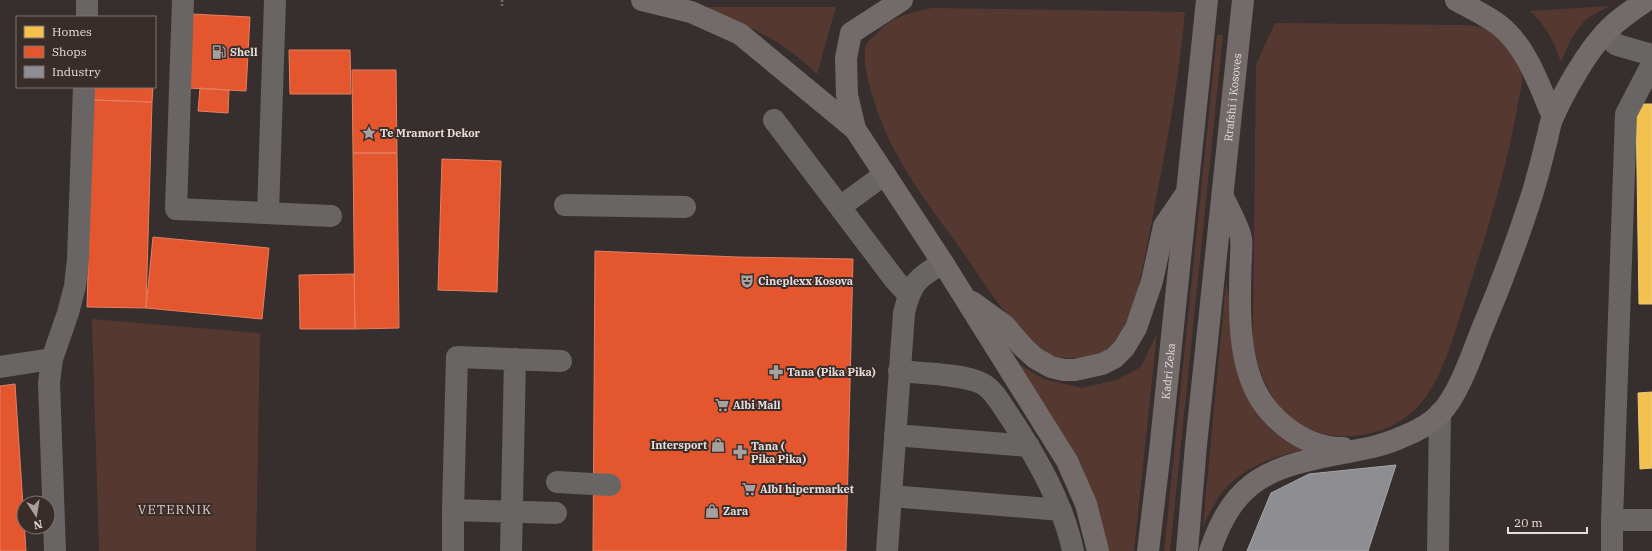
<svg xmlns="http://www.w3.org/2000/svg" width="1652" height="551" viewBox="0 0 1652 551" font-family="'IBM Plex Serif',serif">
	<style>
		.green { fill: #553931 }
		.homes { fill: #f2c14e; stroke: #eec978 }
		.shops { fill: #e4572e; stroke: #e47f62 }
		.industry { fill: #8d8d92; stroke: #a7a5a8 }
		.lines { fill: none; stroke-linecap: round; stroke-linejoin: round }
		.path { stroke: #6f6b6a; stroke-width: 2.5; stroke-dasharray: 2 2; stroke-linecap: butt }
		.minor { stroke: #696565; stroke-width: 22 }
		.highway { stroke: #726b6a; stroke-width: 22 }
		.labels { text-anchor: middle; stroke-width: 4; stroke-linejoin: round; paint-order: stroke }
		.poi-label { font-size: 11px; font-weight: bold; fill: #e5dddb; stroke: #392d2a; text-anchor: start }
		.street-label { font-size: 11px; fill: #e5dddb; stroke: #392d2a }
		.quarter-label { font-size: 13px; letter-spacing: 1px; fill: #dcccc8; stroke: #392d2a }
	</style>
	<rect width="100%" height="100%" fill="#362f2e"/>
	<path class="green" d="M 1609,6 L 1586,19 L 1571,39 L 1561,62 C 1554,42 1546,25 1530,11 Z
		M 703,7 L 836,7 L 817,74 C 781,39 749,26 703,7 Z
		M 932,8 L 1185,12 C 1179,80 1166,148 1153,215 C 1146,249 1141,284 1129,316 C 1124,327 1118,340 1108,348 C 1089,362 1058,361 1038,349 C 1029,343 1022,333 1015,324 C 997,303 982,280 967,258 C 942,223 915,189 895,151 C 883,129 861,73 865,49 C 866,43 871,39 875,35 C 890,17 909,13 932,8 Z
		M 1275,23 L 1454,25 C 1464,25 1474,25 1484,28 C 1499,33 1521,60 1522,76 C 1523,86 1518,99 1517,109 C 1506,171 1487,231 1468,291 C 1457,325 1444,376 1421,403 C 1387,443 1318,449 1280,409 C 1277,406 1275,401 1273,397 C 1261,377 1257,364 1253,341 L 1256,64 Z
		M 1217,35 L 1223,35 L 1170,551 L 1164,551 Z
		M 1226,282 L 1247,396 L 1272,431 L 1304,450 C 1274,456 1244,467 1223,491 C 1215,501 1209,515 1203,526 Z
		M 92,319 L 260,333 L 256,551 L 99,551 Z
		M 1157,333 L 1134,551 L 1108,551 L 1015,362 L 1044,379 L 1082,388 L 1116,380 L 1141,367 Z"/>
	<path class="homes" d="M 1636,104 L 1652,104 L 1652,304 L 1639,304 Z
		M 1652,392 L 1652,468 L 1640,469 L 1638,393 Z"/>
	<path class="shops" d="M 192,14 L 250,17 L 246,91 L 188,88 Z
		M 289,50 L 350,50 L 351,94 L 290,94 Z
		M 352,70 L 396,70 L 397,153 L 353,153 Z
		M 94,87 L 153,87 L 152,102 L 93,100 Z
		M 200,88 L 229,90 L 228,113 L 198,111 Z
		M 93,100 L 152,102 L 146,308 L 87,307 Z
		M 353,153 L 397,153 L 399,328 L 355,329 Z
		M 442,159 L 501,161 L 497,292 L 438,290 Z
		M 153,237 L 269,248 L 262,319 L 146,308 Z
		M 595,251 L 737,257 L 853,259 L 846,551 L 593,551 Z
		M 354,274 L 355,329 L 300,329 L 299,275 Z
		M 15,384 L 26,551 L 0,551 L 0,386 Z"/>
	<path class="industry" d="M 1396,465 L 1368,551 L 1247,551 L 1271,493 L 1309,474 Z"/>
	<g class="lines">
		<path class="path" d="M 502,0 L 502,7"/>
		<path class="minor" d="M 183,0 L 176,209 L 331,216
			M 87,17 L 87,0
			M 1604,34 L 1617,45 L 1652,55
			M 774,120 L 895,280 L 908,294
			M 565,205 L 685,207
			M 840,207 L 885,174
			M 268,213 L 275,0
			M 0,367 L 52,359
			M 899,371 C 920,373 966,374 983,384 C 995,391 1002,406 1010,417 C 1037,458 1063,503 1073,551
			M 895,435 L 1029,446
			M 557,482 L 610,485
			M 891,496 L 1061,510
			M 453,510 L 457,357 L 561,361
			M 1612,520 L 1626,114 L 1652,64
			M 55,551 L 49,383 L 52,359 L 68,313 L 75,286 L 78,259 L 84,87
			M 453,551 L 453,510 L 556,513
			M 511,551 L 515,359
			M 887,551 L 904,313 C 911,283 917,278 943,263
			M 1438,551 L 1440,413
			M 1612,551 L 1612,520 L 1652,520"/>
		<g class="highway">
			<path d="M 642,0 L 691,12 L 740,34 L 855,129 L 943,263 L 1067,461 L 1086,504 L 1098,551"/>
			<path d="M 1456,0 C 1470,8 1486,15 1499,25 C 1527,47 1539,85 1553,117"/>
			<path d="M 855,129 L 847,95 L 846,58 L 851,33 L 902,0"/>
			<path d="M 1223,197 C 1228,208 1239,227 1241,238 C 1242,244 1241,251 1241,257 C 1240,272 1240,287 1240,302 C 1240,326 1242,354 1250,377 C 1263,416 1302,448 1343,448"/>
			<path d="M 972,302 L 1005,326 L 1023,347 L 1035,358 L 1051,367 L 1064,370 L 1075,370 L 1102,364 L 1114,358 L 1124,348 L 1136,328 L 1152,281 L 1164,226 L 1186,194"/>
			<path id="s1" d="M 1148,551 L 1160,451 L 1207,0"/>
			<path id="s2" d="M 1187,551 L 1196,445 L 1243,0"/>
			<path d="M 1210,551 C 1235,477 1271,467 1343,453 C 1363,449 1383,446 1402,437 C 1415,432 1430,424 1440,414 C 1459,394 1472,354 1482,329 C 1500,287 1516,244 1530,201 C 1537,180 1542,159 1547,139 C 1549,131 1550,123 1553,117 C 1564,92 1587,52 1605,33 C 1617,20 1632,10 1647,0"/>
		</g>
	</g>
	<defs>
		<symbol id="fuel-bare" viewBox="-9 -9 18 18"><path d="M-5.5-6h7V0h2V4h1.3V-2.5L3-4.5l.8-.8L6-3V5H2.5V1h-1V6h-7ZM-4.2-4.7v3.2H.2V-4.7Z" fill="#a8a09e" stroke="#392d2a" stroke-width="2.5" paint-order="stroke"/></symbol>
		<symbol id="sight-bare" viewBox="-9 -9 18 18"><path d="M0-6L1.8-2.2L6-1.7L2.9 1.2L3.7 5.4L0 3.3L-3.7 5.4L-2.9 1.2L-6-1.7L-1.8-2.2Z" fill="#a8a09e" stroke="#392d2a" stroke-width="2.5" paint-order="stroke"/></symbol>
		<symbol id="theatre-bare" viewBox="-9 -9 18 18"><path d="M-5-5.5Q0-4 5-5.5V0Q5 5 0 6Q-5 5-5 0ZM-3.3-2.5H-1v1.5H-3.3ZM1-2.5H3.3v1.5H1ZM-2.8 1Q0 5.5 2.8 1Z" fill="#a8a09e" stroke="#392d2a" stroke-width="2.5" paint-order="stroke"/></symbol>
		<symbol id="pharmacy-bare" viewBox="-9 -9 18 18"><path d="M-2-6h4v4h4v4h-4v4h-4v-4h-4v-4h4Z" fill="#a8a09e" stroke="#392d2a" stroke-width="2.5" paint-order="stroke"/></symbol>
		<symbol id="supermarket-bare" viewBox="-9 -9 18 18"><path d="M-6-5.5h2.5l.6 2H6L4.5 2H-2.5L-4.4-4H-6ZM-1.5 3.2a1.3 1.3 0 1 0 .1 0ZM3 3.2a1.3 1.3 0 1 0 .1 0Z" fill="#a8a09e" stroke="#392d2a" stroke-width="2.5" paint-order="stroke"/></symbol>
		<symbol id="shop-bare" viewBox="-9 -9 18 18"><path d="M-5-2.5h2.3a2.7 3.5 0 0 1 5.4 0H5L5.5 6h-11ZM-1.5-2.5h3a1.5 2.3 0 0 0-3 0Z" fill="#a8a09e" stroke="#392d2a" stroke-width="2.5" paint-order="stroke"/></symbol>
	</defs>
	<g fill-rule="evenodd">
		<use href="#fuel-bare" x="209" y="42" width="20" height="20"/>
		<use href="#sight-bare" x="359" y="123" width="20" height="20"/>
		<use href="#theatre-bare" x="737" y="271" width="20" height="20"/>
		<use href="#pharmacy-bare" x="766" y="362" width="20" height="20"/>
		<use href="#supermarket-bare" x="712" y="395" width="20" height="20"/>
		<use href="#shop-bare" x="708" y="435" width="20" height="20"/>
		<use href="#pharmacy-bare" x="730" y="442" width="20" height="20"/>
		<use href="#supermarket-bare" x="739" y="479" width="20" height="20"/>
		<use href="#shop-bare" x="702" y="501" width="20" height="20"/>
	</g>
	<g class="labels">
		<g class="poi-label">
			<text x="230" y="56">Shell</text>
			<text x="380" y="137">Te Mramort Dekor</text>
			<text x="758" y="285">Cineplexx Kosova</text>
			<text x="787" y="376">Tana (Pika Pika)</text>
			<text x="733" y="409">Albi Mall</text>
			<text x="707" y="449" text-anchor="end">Intersport</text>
			<text x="751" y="450">Tana (<tspan x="751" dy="13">Pika Pika)</tspan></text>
			<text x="760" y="493">AlbI hipermarket</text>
			<text x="723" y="515">Zara</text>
		</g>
		<g class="street-label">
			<text dy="4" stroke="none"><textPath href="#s2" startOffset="456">Rrafshi i Kosoves</textPath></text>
			<text dy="4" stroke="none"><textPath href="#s1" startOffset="181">Kadri Zeka</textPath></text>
		</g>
		<g class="quarter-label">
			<text x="175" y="514">VETERNIK</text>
		</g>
	</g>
	<rect x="16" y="16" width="140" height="72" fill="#392d2a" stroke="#7e7371"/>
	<rect x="24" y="26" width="20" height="12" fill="#f2c14e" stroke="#7e7371"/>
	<text x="52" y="36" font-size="12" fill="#e5dddb">Homes</text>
	<rect x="24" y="46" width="20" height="12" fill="#e4572e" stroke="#7e7371"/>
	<text x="52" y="56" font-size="12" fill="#e5dddb">Shops</text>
	<rect x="24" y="66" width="20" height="12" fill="#8d8d92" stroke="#7e7371"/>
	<text x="52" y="76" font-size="12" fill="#e5dddb">Industry</text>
	<g transform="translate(36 515) rotate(168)"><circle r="19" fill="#392d2a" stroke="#7e7371"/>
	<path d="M0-3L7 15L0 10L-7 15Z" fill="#a8a09e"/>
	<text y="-6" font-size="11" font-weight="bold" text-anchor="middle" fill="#e5dddb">N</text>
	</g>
	<path d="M1508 527v6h79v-6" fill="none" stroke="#e5dddb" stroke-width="2"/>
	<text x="1514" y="527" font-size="12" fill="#e5dddb" stroke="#392d2a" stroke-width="3" paint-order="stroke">20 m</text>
</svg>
